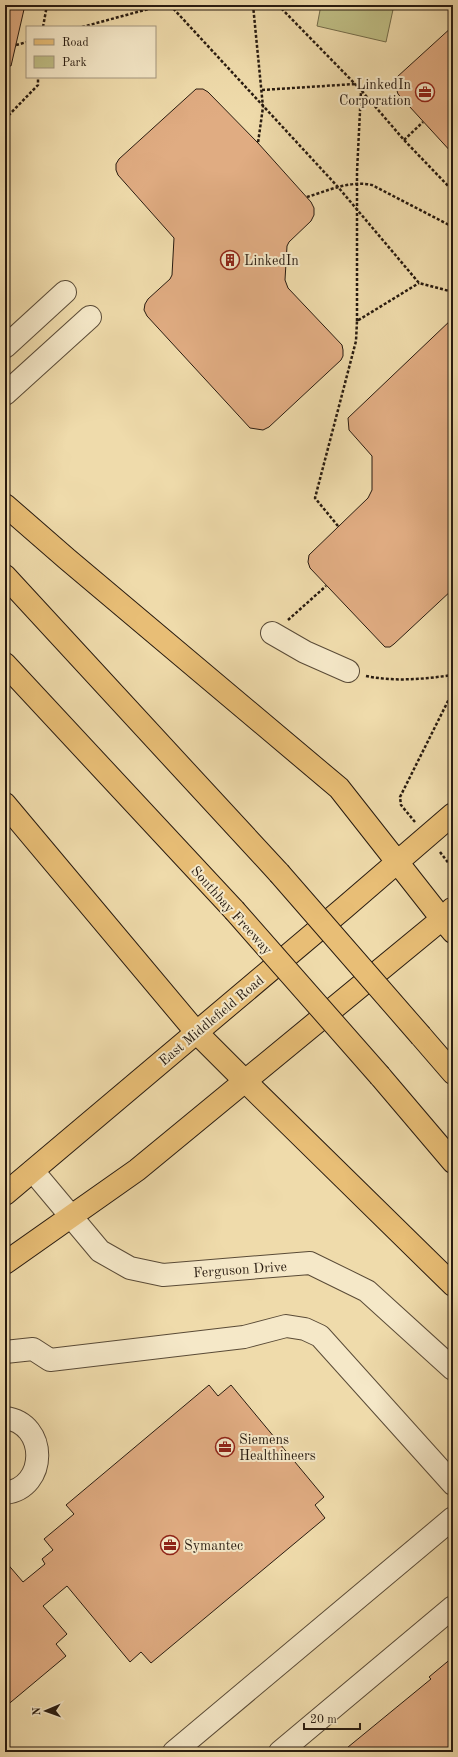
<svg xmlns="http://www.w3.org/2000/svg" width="458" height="1757" viewBox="0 0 458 1757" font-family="'Old Standard TT',serif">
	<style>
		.green { fill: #bfbe85; stroke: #746c4a }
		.building { fill: #e0ac82; stroke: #281b10 }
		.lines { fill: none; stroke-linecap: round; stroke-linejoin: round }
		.minor-casing { stroke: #5a4b37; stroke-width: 24 }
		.major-casing { stroke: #281b10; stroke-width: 24 }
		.highway-casing { stroke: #281b10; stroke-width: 24 }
		.path { stroke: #281b10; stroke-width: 2.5; stroke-dasharray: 3 2; stroke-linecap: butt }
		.minor { stroke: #f5e8c8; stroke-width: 22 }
		.major { stroke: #e8be76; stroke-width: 22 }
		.highway { stroke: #e8be76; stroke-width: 22 }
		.highway-bridge-casing { stroke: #281b10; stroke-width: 24; stroke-linecap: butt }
		.highway-bridge { stroke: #e8be76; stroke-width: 22 }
		.labels { text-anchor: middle; stroke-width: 4; stroke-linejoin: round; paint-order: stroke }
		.poi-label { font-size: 14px; fill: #281b10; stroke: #f5e8c8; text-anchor: start }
		.street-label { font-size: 14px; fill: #281b10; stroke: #f5e8c8 }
	</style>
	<rect width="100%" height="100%" fill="#efdbab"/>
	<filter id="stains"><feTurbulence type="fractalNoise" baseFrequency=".005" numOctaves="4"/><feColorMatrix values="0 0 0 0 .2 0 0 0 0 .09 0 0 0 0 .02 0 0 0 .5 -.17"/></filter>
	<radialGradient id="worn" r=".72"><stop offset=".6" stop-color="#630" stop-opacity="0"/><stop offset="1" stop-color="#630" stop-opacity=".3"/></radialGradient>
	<path class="green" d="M 321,5 L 394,5 L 386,42 L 317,26 Z"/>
	<path class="building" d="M 5,5 L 25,5 L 11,66 L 5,65 Z
		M 453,26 L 453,154 L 398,94 L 395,84 L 397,77 Z
		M 196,89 L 203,89 L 208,92 L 258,143 L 311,202 L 314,208 L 314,215 L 311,221 L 289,242 L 287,246 L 285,280 L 288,288 L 342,345 L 343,350 L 343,356 L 341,360 L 269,427 L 263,430 L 250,428 L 147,316 L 144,310 L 145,304 L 148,299 L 170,279 L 172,275 L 174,238 L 118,175 L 116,170 L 116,164 L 119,159 Z
		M 453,318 L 453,589 L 394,644 L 390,647 L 385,647 L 310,568 L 308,562 L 309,555 L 368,498 L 372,490 L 372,456 L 349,430 L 348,418 Z
		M 209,1385 L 218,1396 L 231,1385 L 324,1497 L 315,1505 L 325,1518 L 151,1663 L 141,1652 L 130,1662 L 67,1586 L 43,1606 L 67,1634 L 56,1644 L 66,1656 L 5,1707 L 5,1561 L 23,1582 L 45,1564 L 42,1559 L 53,1550 L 44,1539 L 74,1514 L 66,1505 Z
		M 453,1657 L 453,1752 L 342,1752 L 431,1679 L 429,1677 Z"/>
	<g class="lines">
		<defs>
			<path id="minor" d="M 5,347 L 65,292
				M 5,394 L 90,317
				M 272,633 L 305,652 L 348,671
				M 33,1171 L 100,1251 L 130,1268 L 163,1275 L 310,1263 L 367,1291 L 453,1369
				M 5,1352 L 33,1349 L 50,1360 L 244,1337 L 286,1326 L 305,1329 L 320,1336 L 453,1484
				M 5,1418 C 48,1423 48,1488 5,1493
				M 174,1752 L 453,1518
				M 280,1752 L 453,1607"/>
			<path id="major" d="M 5,505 L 67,559 L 339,788 L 442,919
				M 5,804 L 197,1033 L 244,1080
				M 5,1194 L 344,908 L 453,814
				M 5,1263 L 137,1170 L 442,919 L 452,909"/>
			<path id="highway" d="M 5,576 L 279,873
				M 5,664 L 234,910
				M 442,919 L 453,932
				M 421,1036 L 453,1073
				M 380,1076 L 453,1162
				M 244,1080 L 453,1285"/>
		</defs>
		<use href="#minor" class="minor-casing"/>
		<use href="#major" class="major-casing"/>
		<use href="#highway" class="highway-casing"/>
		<path class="path" d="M 170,5 L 338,187 L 419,283 L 453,292
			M 253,5 L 263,107 L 258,143
			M 278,5 L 361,90 L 404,140 L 453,191
			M 43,27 L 47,5
			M 82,27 L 163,5
			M 16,45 L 27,42
			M 262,90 L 355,84
			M 5,119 L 38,85 L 38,77
			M 404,140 L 423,122
			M 307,197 C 327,191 350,180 372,185 L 453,227
			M 357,321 L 357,172 L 361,91
			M 338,526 L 315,498 L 356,341 L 357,321 L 419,283
			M 288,620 L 326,586
			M 366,676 C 395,682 424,679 453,675
			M 415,822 L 401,805 L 400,797 L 453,691
			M 440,852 L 453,869"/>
		<use href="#minor" class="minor"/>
		<use href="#major" class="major"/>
		<use href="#highway" class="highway"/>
		<defs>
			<path id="highway-bridge" d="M 279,873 L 421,1036
				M 234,910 L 380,1076"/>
		</defs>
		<use href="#highway-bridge" class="highway-bridge-casing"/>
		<use href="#highway-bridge" class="highway-bridge"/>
	</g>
	<defs>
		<symbol id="office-ring" viewBox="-11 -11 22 22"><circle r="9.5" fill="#f5e8c8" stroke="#8f2418" stroke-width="1.5"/><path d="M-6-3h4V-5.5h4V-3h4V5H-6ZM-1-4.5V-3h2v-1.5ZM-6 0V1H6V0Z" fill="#8f2418"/></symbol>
		<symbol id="building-ring" viewBox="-11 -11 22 22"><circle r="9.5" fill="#f5e8c8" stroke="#8f2418" stroke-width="1.5"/><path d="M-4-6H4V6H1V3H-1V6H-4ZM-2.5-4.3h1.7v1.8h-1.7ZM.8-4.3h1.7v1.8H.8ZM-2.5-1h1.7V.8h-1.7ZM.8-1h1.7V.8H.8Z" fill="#8f2418"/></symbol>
	</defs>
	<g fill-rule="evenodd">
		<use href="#office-ring" x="414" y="81" width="22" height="22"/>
		<use href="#building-ring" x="219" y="249" width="22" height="22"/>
		<use href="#office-ring" x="214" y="1436" width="22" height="22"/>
		<use href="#office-ring" x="159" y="1534" width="22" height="22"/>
	</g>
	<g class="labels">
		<g class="poi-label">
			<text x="411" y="89" text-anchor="end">LinkedIn<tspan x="411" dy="16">Corporation</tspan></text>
			<text x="244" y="265">LinkedIn</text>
			<text x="239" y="1444">Siemens<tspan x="239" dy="16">Healthineers</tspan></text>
			<text x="184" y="1550">Symantec</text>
		</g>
		<g class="street-label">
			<text transform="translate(232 910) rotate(48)" y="5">Southbay Freeway</text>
			<text transform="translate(211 1020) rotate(-40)" y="5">East Middlefield Road</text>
			<text transform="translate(240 1269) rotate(-4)" y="5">Ferguson Drive</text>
		</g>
	</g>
	<rect width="458" height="1757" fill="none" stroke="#efdbab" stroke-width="20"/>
	<rect x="6" y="6" width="446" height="1745" fill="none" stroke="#281b10" stroke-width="2"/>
	<rect x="10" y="10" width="438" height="1737" fill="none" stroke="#281b10"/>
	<rect x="26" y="26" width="130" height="52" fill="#f5e8c8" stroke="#a3967e"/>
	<rect x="34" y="39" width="20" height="6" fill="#e8be76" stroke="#a3967e"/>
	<text x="62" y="46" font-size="12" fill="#281b10">Road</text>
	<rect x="34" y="56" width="20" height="12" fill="#bfbe85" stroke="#a3967e"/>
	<text x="62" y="66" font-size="12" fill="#281b10">Park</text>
	<g transform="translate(46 1711) rotate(268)" stroke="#f5e8c8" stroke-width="3" paint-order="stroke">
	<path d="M0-3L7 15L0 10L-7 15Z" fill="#281b10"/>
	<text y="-6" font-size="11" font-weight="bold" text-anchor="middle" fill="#281b10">N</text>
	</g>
	<path d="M304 1723v6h56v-6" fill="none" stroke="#281b10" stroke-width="2"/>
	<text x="310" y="1723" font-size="12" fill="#281b10" stroke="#f5e8c8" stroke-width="3" paint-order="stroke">20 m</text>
	<rect width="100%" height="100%" filter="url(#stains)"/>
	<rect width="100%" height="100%" fill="url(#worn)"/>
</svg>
